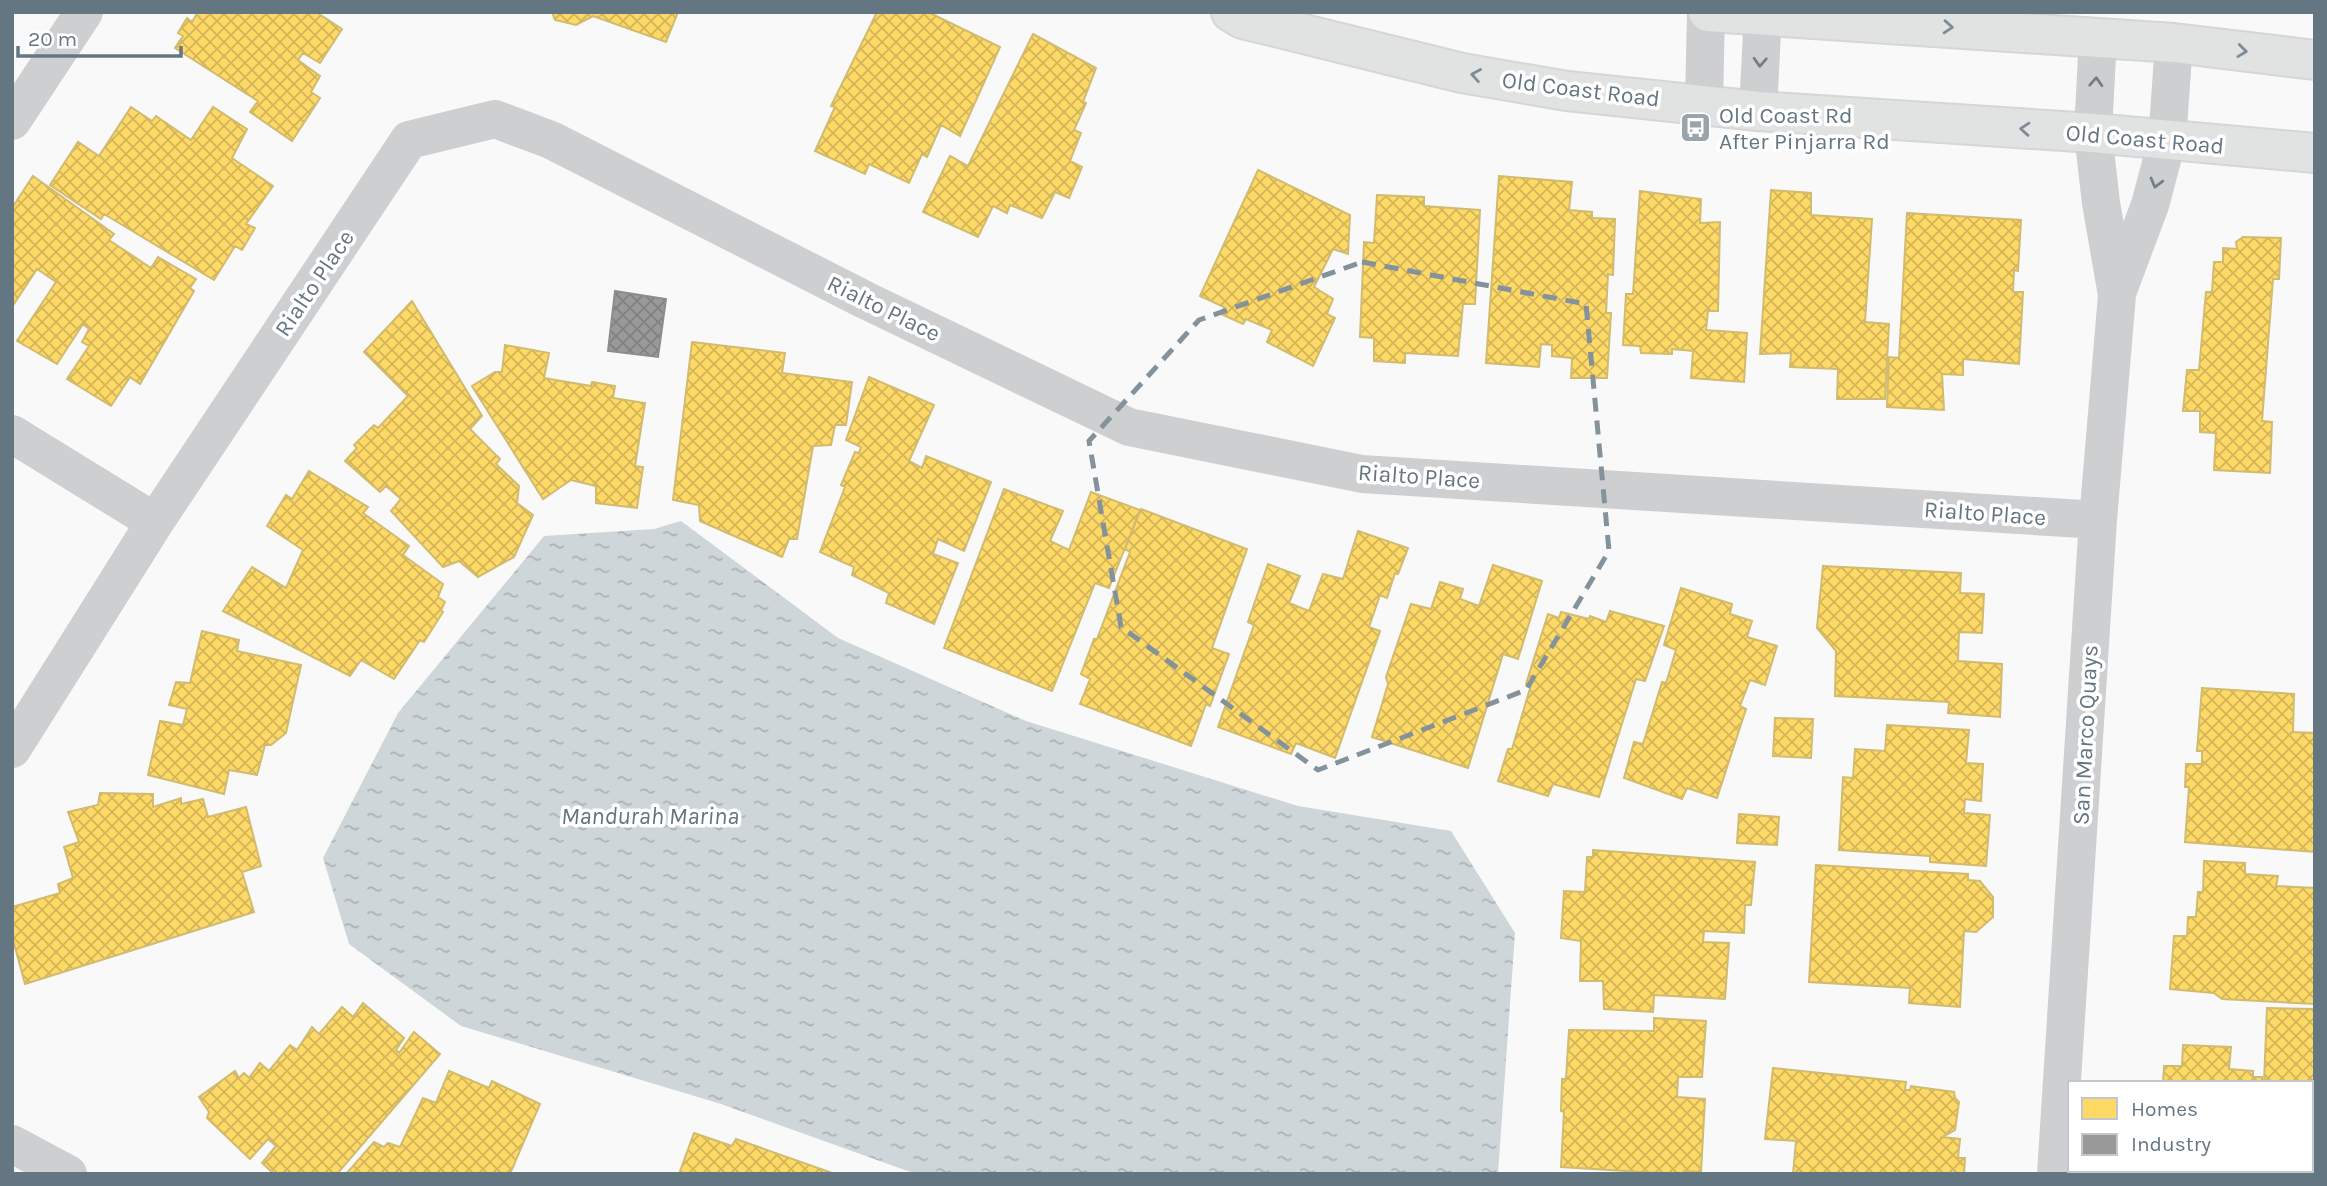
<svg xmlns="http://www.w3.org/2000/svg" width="2327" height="1186" viewBox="0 0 2327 1186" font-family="Karla,sans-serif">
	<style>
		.water { fill: url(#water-ripples) }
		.homes { fill: url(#homes-cross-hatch); stroke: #d1bb6f; stroke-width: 2 }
		.industry { fill: url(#industry-cross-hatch); stroke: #898e92; stroke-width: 2 }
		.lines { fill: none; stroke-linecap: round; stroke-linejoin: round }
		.major-casing { stroke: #d5d6d7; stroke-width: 42 }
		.minor { stroke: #cecfd0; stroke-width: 38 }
		.major { stroke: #e1e2e2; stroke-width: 38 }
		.oneway { stroke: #7e8c96 }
		.oneway2 { stroke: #707f8b }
		.marked { fill: none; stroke: #84929c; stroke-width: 5; stroke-dasharray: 14 9; stroke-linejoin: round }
		.labels { text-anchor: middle; stroke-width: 7; stroke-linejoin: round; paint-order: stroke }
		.street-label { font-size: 23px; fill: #657683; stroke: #fff }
		.poi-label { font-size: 23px; fill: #657683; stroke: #fff; text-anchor: start }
		.water-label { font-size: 24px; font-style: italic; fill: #60757c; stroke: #fff }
	</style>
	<defs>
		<pattern id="water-ripples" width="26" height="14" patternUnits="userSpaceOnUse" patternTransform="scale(1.75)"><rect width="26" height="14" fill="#ced6d9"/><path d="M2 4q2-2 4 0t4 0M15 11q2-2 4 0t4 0" fill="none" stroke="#abb2b5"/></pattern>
		<pattern id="homes-cross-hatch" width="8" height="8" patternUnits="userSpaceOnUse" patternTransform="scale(1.75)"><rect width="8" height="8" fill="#ffd966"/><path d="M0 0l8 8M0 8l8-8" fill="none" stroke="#d2b559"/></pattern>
		<pattern id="industry-cross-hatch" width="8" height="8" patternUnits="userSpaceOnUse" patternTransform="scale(1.75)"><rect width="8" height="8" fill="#999"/><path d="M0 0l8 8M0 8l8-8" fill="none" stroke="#808182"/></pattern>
	</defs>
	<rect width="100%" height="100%" fill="#f9f9f9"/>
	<path class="water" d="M 681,521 L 838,638 L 1026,721 L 1298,806 L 1451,831 L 1515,933 L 1498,1174 L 916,1174 L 721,1104 L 461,1026 L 349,944 L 323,858 L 398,713 L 544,536 L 654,529 Z"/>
	<path class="homes" d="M 198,12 L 316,12 L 342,29 L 320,63 L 303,53 L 298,60 L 320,76 L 311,92 L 320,98 L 292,141 L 250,112 L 258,101 L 175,48 L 183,36 L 178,33 L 187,18 L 192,22 Z
		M 552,12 L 678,12 L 666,42 L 593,16 L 576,25 L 555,20 Z
		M 877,12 L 928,12 L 1000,47 L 960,136 L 941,125 L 927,157 L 922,154 L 909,183 L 869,164 L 865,174 L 815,151 L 835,107 L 831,106 Z
		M 1033,34 L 1096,68 L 1083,102 L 1086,103 L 1074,130 L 1081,133 L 1070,161 L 1082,167 L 1069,198 L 1055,192 L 1042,218 L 1010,205 L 1007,213 L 993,206 L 978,237 L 923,212 L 950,156 L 968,166 Z
		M 131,107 L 152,121 L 156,116 L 191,140 L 213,107 L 247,129 L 232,158 L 273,186 L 246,224 L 255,228 L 242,250 L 235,246 L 214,280 L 104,214 L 101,219 L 50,185 L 78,142 L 99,156 Z
		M 1258,170 L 1350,215 L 1348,254 L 1333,249 L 1314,287 L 1333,299 L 1327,314 L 1335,318 L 1313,366 L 1267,342 L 1272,330 L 1246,319 L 1243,324 L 1221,314 L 1224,307 L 1200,296 Z
		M 33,176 L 114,234 L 109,240 L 151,268 L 158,257 L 196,279 L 190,288 L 194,291 L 140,384 L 130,377 L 111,406 L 67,379 L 89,346 L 82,342 L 89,329 L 83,324 L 57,364 L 17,341 L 56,282 L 37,269 L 12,307 L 12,208 Z
		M 1499,176 L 1572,182 L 1569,210 L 1592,212 L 1592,218 L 1615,219 L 1613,275 L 1608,274 L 1606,313 L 1611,313 L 1607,378 L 1571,378 L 1572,358 L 1552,356 L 1552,345 L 1541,344 L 1539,367 L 1486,363 Z
		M 1771,190 L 1811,193 L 1811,215 L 1872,219 L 1865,322 L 1889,324 L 1885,399 L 1837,399 L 1838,369 L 1790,367 L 1791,353 L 1760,354 Z
		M 1640,191 L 1701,199 L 1700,223 L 1720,222 L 1718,311 L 1708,311 L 1706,330 L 1747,333 L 1744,382 L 1691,378 L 1693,351 L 1672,349 L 1672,354 L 1641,353 L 1640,346 L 1623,345 L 1626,294 L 1633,294 Z
		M 1377,195 L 1424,197 L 1424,206 L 1480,210 L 1475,304 L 1463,304 L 1458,356 L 1405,353 L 1405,363 L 1374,361 L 1374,338 L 1360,337 L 1364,242 L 1374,243 Z
		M 1907,213 L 2021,220 L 2018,271 L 2014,270 L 2013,292 L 2023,292 L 2019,364 L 1963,359 L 1963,375 L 1942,374 L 1944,410 L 1887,407 L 1889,357 L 1899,358 Z
		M 2243,237 L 2281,238 L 2279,279 L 2273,279 L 2262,421 L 2272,422 L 2270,473 L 2214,470 L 2216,433 L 2200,432 L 2200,411 L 2183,411 L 2187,370 L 2199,370 L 2206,292 L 2212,292 L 2214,262 L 2223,262 L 2223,248 L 2237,249 L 2236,242 Z
		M 412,301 L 482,416 L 470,429 L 500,459 L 496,464 L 519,486 L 517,503 L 533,515 L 514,557 L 478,577 L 459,561 L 443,567 L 391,511 L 401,499 L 386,486 L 380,492 L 345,461 L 357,448 L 354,445 L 374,425 L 378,428 L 408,396 L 364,352 Z
		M 692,342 L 785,353 L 782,373 L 852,382 L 846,425 L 835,425 L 831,445 L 813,446 L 797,539 L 789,539 L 782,557 L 700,521 L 699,505 L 673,500 Z
		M 505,345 L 549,353 L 544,378 L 591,386 L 592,382 L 615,386 L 613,398 L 645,403 L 635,466 L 643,467 L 637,508 L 596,503 L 596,486 L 571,480 L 543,499 L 472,386 L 495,372 L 502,372 Z
		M 869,377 L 934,405 L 909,461 L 922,468 L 926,456 L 991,482 L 964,551 L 938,539 L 933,554 L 958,563 L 934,624 L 886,603 L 889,593 L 852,575 L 854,567 L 820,552 L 845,487 L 841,485 L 855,452 L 859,453 L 861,447 L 846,440 Z
		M 309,471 L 368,507 L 363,513 L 409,546 L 403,555 L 443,584 L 438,597 L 445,602 L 441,610 L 443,612 L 424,642 L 420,640 L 394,679 L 361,660 L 350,676 L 223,611 L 252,567 L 286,588 L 303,550 L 267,526 L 286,495 L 292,499 Z
		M 1004,489 L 1063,511 L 1050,541 L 1069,550 L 1091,492 L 1140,510 L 1109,588 L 1095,583 L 1052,691 L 944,648 Z
		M 1141,509 L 1247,549 L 1212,648 L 1229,654 L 1210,706 L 1206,704 L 1191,746 L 1080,704 L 1090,679 L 1081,674 L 1094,639 L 1097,639 L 1130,552 L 1125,549 Z
		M 1358,531 L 1408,548 L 1398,574 L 1395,573 L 1387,598 L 1380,595 L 1369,627 L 1380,631 L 1335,758 L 1296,743 L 1291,754 L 1218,727 L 1254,625 L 1248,622 L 1268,564 L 1300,576 L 1289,603 L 1309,611 L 1323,574 L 1343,579 Z
		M 1493,565 L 1542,581 L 1518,659 L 1503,654 L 1468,768 L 1372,737 L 1388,684 L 1386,677 L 1411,604 L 1431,609 L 1440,582 L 1463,589 L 1460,599 L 1479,606 Z
		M 1823,566 L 1961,573 L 1960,593 L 1984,594 L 1982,633 L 1959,632 L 1958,661 L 2002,664 L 2000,717 L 1948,713 L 1949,702 L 1835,696 L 1836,651 L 1817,628 Z
		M 1681,588 L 1732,604 L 1730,614 L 1752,621 L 1747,637 L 1777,646 L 1765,685 L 1750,680 L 1740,706 L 1746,709 L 1717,798 L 1687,788 L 1682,799 L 1624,778 L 1634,742 L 1643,744 L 1662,682 L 1666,683 L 1676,650 L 1664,645 Z
		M 1610,611 L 1664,626 L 1645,681 L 1636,679 L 1599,797 L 1553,784 L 1548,796 L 1498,781 L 1508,749 L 1512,749 L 1531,685 L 1526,684 L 1548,614 L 1559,618 L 1561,612 L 1589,619 L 1590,616 L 1606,622 Z
		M 202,631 L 239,640 L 237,651 L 301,665 L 286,733 L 271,745 L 265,745 L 257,775 L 229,770 L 224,794 L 148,775 L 160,721 L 183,725 L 187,709 L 169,705 L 176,682 L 190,683 Z
		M 2202,688 L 2294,694 L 2293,732 L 2315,733 L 2315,852 L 2185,842 L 2189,787 L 2185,787 L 2186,764 L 2202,764 L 2202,751 L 2197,751 Z
		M 1775,718 L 1813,719 L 1811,758 L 1773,756 Z
		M 1887,725 L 1969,730 L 1966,763 L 1983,764 L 1981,801 L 1965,799 L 1964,813 L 1990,815 L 1986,866 L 1930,862 L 1930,856 L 1839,850 L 1843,777 L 1853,778 L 1855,749 L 1885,751 Z
		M 100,793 L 153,794 L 153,807 L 181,798 L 181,804 L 203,799 L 208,817 L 246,807 L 261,866 L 242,872 L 254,912 L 25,984 L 12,936 L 12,907 L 60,893 L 58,884 L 73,878 L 64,847 L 79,842 L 68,812 L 98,805 Z
		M 1739,814 L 1779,817 L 1777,845 L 1737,843 Z
		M 1593,850 L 1755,862 L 1751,905 L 1745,905 L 1744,933 L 1704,931 L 1703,942 L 1729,943 L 1725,999 L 1654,995 L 1653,1012 L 1604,1009 L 1603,981 L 1580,981 L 1581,941 L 1561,938 L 1564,891 L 1585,892 L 1587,857 L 1593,857 Z
		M 2204,861 L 2245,863 L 2245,874 L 2278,876 L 2276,886 L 2315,888 L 2315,1004 L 2222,999 L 2214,993 L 2170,989 L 2174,936 L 2187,936 L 2188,917 L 2196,917 L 2198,892 L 2203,892 Z
		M 1816,865 L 1968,874 L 1968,880 L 1980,881 L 1993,897 L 1993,917 L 1976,932 L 1964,931 L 1960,1007 L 1909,1003 L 1910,988 L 1809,982 Z
		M 363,1003 L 404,1038 L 396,1050 L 399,1053 L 414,1032 L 440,1054 L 337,1174 L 274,1174 L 262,1163 L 276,1146 L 268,1139 L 250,1159 L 207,1118 L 209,1112 L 199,1097 L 235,1071 L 239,1078 L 244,1073 L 249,1078 L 260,1063 L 269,1071 L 290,1045 L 297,1050 L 312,1027 L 319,1034 L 342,1007 L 353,1017 Z
		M 2267,1008 L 2315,1009 L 2315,1174 L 2259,1174 L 2259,1170 L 2311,1170 L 2311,1083 L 2264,1083 Z
		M 1654,1018 L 1706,1021 L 1702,1077 L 1678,1077 L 1677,1097 L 1705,1099 L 1701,1172 L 1684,1171 L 1684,1174 L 1675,1174 L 1561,1167 L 1564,1112 L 1561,1111 L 1562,1079 L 1566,1079 L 1569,1030 L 1654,1031 Z
		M 2183,1045 L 2231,1047 L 2229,1069 L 2253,1071 L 2253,1077 L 2262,1077 L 2262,1083 L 2163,1083 L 2164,1066 L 2182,1066 Z
		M 1773,1068 L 1906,1082 L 1905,1090 L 1910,1090 L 1911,1086 L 1954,1092 L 1955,1098 L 1959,1102 L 1955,1130 L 1942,1137 L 1960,1139 L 1958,1158 L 1965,1158 L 1964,1174 L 1793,1174 L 1796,1141 L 1765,1139 Z
		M 449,1071 L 489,1088 L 492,1081 L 540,1104 L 510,1174 L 346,1174 L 374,1142 L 384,1147 L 388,1143 L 400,1147 L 423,1098 L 436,1103 Z
		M 694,1133 L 732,1146 L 736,1139 L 835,1174 L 679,1174 Z
		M 2131,1170 L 2255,1170 L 2255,1174 L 2131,1174 Z"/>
	<path class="industry" d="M 615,291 L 666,299 L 658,357 L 608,351 Z"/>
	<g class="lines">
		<defs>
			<path id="major" d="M 1231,12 L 1243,19 L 1462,73 L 1567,91 L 1758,111 L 2093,133 L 2315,153
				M 1708,12 L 2174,43 L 2315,60"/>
		</defs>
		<use href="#major" class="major-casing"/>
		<path class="minor" d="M 1704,104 L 1706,12
			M 1758,111 L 1763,12
			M 12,121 L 84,12
			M 2117,293 L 2150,205 L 2167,141 L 2174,43
			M 12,434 L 155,522
			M 12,749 L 155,522 L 409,140 L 495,119 L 551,140 L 865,300 L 1129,427 L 1362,474 L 2098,520
			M 12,1144 L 68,1174
			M 2056,1174 L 2098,520 L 2117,295 L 2101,203 L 2093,133 L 2098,37"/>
		<use href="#major" class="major"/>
	</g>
	<defs><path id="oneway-chevron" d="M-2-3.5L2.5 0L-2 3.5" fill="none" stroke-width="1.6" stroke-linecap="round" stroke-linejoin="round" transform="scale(1.75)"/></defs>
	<g class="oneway">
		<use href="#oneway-chevron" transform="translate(1948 27) rotate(4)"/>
		<use href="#oneway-chevron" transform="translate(2242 51) rotate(7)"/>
		<use href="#oneway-chevron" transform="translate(1476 75) rotate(-170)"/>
		<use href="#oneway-chevron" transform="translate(2025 129) rotate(-176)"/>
	</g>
	<g class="oneway2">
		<use href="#oneway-chevron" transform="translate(1760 62) rotate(93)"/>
		<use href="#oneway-chevron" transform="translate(2096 82) rotate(-87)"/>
		<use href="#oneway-chevron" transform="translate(2156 183) rotate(105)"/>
	</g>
	<path class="marked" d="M 1362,262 L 1586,304 L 1609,551 L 1526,690 L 1318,770 L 1121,627 L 1089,441 L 1199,320 Z"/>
	<defs>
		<symbol id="bus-square" viewBox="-11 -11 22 22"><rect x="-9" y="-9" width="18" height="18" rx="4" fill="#99a4ac" stroke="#fff"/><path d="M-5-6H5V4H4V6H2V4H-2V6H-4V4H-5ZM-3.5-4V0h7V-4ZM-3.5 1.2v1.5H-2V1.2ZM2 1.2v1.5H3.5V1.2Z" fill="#fff"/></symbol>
	</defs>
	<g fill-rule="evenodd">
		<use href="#bus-square" x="1678" y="110" width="35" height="35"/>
	</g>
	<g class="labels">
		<g class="street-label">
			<text transform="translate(1581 89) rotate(7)" y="8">Old Coast Road</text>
			<text transform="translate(2145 139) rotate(5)" y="8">Old Coast Road</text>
			<text transform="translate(314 283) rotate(-56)" y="8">Rialto Place</text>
			<text transform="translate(884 308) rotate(26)" y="8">Rialto Place</text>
			<text transform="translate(1419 476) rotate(4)" y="8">Rialto Place</text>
			<text transform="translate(1985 513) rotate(4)" y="8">Rialto Place</text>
			<text transform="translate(2085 735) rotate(-87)" y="8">San Marco Quays</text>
		</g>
		<g class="poi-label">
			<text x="1719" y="123">Old Coast Rd<tspan x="1719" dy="26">After Pinjarra Rd</tspan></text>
		</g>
		<g class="water-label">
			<text x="650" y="824">Mandurah Marina</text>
		</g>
	</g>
	<rect width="2327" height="1186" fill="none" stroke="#657683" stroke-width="28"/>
	<rect x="2068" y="1081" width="245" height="91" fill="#ffffff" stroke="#c1c8cd" stroke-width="2"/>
	<rect x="2082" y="1098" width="35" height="21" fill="#ffd966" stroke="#c1c8cd" stroke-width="2"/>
	<text x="2131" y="1116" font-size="21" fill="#657683">Homes</text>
	<rect x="2082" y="1134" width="35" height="21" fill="#999999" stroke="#c1c8cd" stroke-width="2"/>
	<text x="2131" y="1151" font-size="21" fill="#657683">Industry</text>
	<path d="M18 46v10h163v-10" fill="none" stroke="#657683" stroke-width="3.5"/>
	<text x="28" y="46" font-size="21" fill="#657683" stroke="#ffffff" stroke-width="5" paint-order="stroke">20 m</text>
</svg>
